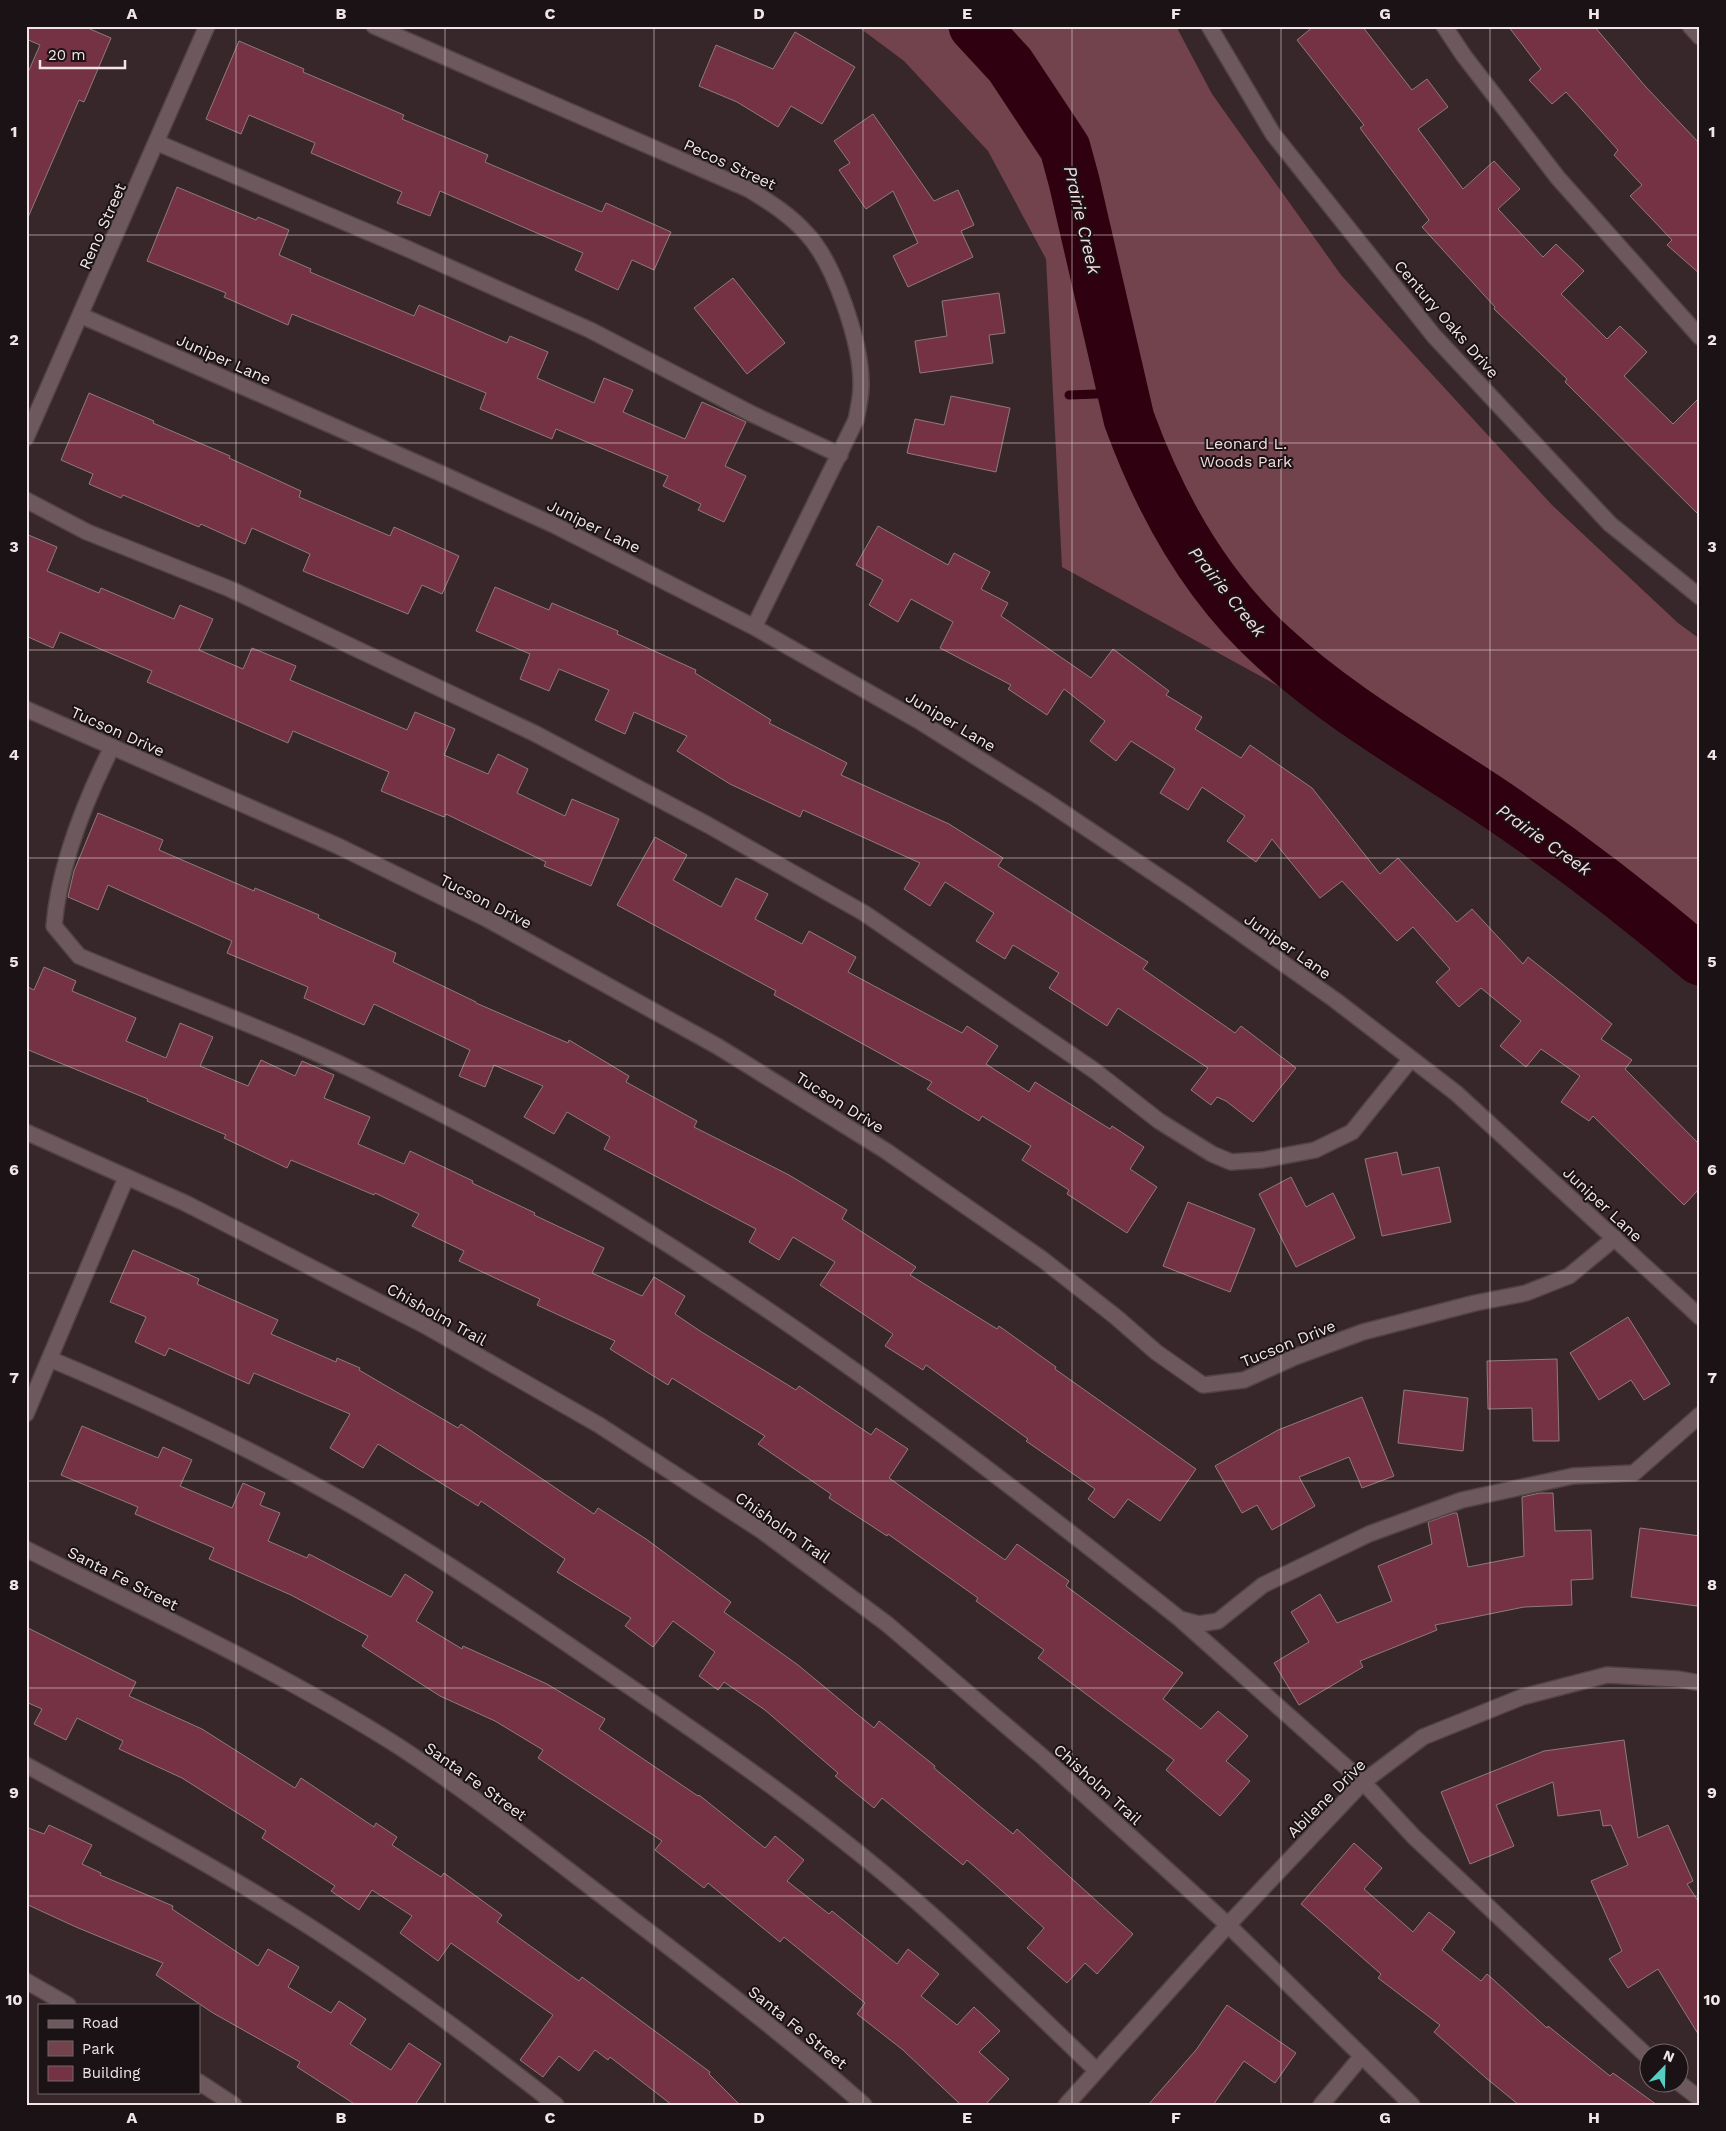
<svg xmlns="http://www.w3.org/2000/svg" width="1726" height="2131" viewBox="0 0 1726 2131" font-family="'Work Sans',sans-serif">
	<style>
		.green { fill: #72424d }
		.lines { fill: none; stroke-linecap: round; stroke-linejoin: round }
		.stream { stroke: #2f0110; stroke-width: 9 }
		.river { stroke: #2f0110; stroke-width: 51 }
		.building { fill: #753244; stroke: #8e7a7d }
		.lane-casing { stroke: #514346; stroke-width: 18 }
		.street-casing { stroke: #514346; stroke-width: 18 }
		.lane { stroke: #6d595d; stroke-width: 15 }
		.street { stroke: #6d595d; stroke-width: 15 }
		.grid { fill: none; stroke: #f1e5e7; stroke-width: 1; stroke-opacity: 0.55 }
		.labels { text-anchor: middle; stroke-width: 4; stroke-linejoin: round; paint-order: stroke }
		.street-label { font-size: 16px; fill: #f1e5e7; stroke: #1a1214 }
		.park-label { font-size: 16px; fill: #f2dce0; stroke: #1a1214 }
		.water-label { font-size: 18px; font-style: italic; fill: #f2dbdf; stroke: #1a1214 }
		.neatline { fill: none; stroke: #f1e5e7; stroke-width: 2 }
		.grid-label { font-size: 16px; text-anchor: middle; font-weight: bold; fill: #f1e5e7 }
	</style>
	<rect width="100%" height="100%" fill="#38272a"/>
	<path class="green" d="M 857,26 L 1176,26 L 1212,94 L 1341,275 L 1552,505 L 1678,623 L 1700,639 L 1700,985 L 1575,881 L 1311,704 L 1062,567 L 1046,259 L 988,151 L 904,61 Z"/>
	<g class="lines">
		<path class="stream" d="M 1069,395 L 1123,393"/>
		<path class="river" d="M 974,26 L 1010,65 L 1065,148 L 1074,181 L 1129,419 C 1160,504 1206,587 1274,648 C 1338,707 1416,751 1488,799 C 1561,848 1632,902 1700,960"/>
	</g>
	<path class="building" d="M 26,26 L 83,26 L 111,38 L 84,102 L 79,100 L 26,222 L 26,77 L 40,45 L 26,39 Z
		M 1314,26 L 1362,26 L 1412,90 L 1427,79 L 1448,107 L 1418,129 L 1463,189 L 1494,161 L 1520,189 L 1498,209 L 1543,257 L 1556,244 L 1584,271 L 1561,294 L 1607,339 L 1620,326 L 1647,352 L 1624,376 L 1673,424 L 1700,397 L 1700,516 L 1565,382 L 1567,379 L 1494,309 L 1495,307 L 1422,227 L 1429,220 L 1360,128 L 1364,125 L 1297,40 Z
		M 1508,26 L 1594,26 L 1645,86 L 1700,144 L 1700,274 L 1667,245 L 1672,240 L 1630,196 L 1642,185 L 1614,155 L 1618,150 L 1566,92 L 1552,104 L 1529,80 L 1541,69 Z
		M 795,32 L 855,67 L 822,124 L 791,106 L 778,127 L 737,102 L 699,86 L 716,45 L 773,69 Z
		M 239,41 L 304,69 L 303,72 L 404,115 L 402,119 L 488,155 L 485,162 L 602,212 L 606,203 L 671,232 L 654,270 L 632,260 L 618,290 L 575,270 L 583,253 L 440,191 L 430,216 L 397,203 L 402,192 L 311,153 L 315,143 L 249,115 L 241,134 L 206,119 Z
		M 873,114 L 934,201 L 958,190 L 974,225 L 961,231 L 973,257 L 908,287 L 893,256 L 918,243 L 893,191 L 866,209 L 839,170 L 850,163 L 834,141 Z
		M 177,187 L 256,220 L 258,217 L 289,230 L 279,255 L 311,269 L 310,272 L 414,316 L 419,305 L 507,343 L 510,336 L 548,352 L 537,378 L 594,403 L 604,378 L 633,390 L 623,412 L 685,439 L 702,402 L 746,422 L 725,466 L 746,476 L 724,522 L 698,510 L 701,504 L 663,486 L 668,476 L 556,429 L 552,439 L 480,409 L 486,393 L 292,314 L 288,325 L 224,297 L 226,293 L 147,261 Z
		M 733,278 L 785,343 L 747,374 L 694,308 Z
		M 999,293 L 1005,333 L 989,335 L 993,363 L 920,373 L 915,341 L 947,336 L 942,301 Z
		M 89,393 L 154,421 L 153,423 L 230,456 L 229,458 L 301,491 L 299,497 L 390,536 L 394,527 L 459,556 L 442,594 L 422,585 L 408,614 L 303,571 L 310,554 L 252,528 L 245,544 L 201,524 L 199,527 L 123,495 L 121,498 L 89,484 L 93,474 L 61,460 Z
		M 951,396 L 1010,408 L 996,472 L 907,453 L 915,419 L 944,425 Z
		M 878,526 L 948,565 L 954,553 L 990,572 L 981,589 L 1008,603 L 1001,616 L 1091,678 L 1113,649 L 1169,691 L 1166,695 L 1202,717 L 1195,729 L 1241,758 L 1250,745 L 1312,788 L 1380,874 L 1398,858 L 1457,922 L 1472,909 L 1523,964 L 1528,957 L 1612,1024 L 1601,1039 L 1632,1060 L 1625,1069 L 1700,1145 L 1700,1188 L 1684,1205 L 1593,1116 L 1589,1121 L 1561,1102 L 1580,1076 L 1541,1049 L 1526,1067 L 1500,1046 L 1521,1021 L 1481,988 L 1459,1007 L 1436,982 L 1450,969 L 1413,927 L 1397,941 L 1342,881 L 1320,898 L 1272,839 L 1256,862 L 1227,841 L 1245,816 L 1202,787 L 1188,810 L 1160,793 L 1175,769 L 1131,741 L 1116,761 L 1090,741 L 1105,721 L 1064,689 L 1047,715 L 1008,689 L 1011,685 L 940,648 L 953,622 L 911,599 L 898,622 L 869,605 L 883,580 L 856,565 Z
		M 26,534 L 57,547 L 47,571 L 99,593 L 101,588 L 174,619 L 180,605 L 213,619 L 199,650 L 243,669 L 252,648 L 296,666 L 290,680 L 407,730 L 415,712 L 455,729 L 444,755 L 488,774 L 498,754 L 528,769 L 517,793 L 565,816 L 572,799 L 619,819 L 591,886 L 544,866 L 546,862 L 446,814 L 444,817 L 381,791 L 389,772 L 293,731 L 288,743 L 147,682 L 152,671 L 60,632 L 53,648 L 26,636 Z
		M 495,587 L 549,610 L 552,603 L 618,631 L 617,634 L 696,670 L 695,673 L 771,720 L 769,723 L 847,763 L 841,775 L 949,824 L 1003,858 L 998,866 L 1148,962 L 1143,969 L 1235,1033 L 1241,1026 L 1296,1068 L 1253,1122 L 1226,1101 L 1217,1097 L 1211,1105 L 1191,1090 L 1208,1068 L 1118,1008 L 1107,1026 L 1049,988 L 1059,973 L 1013,945 L 1005,959 L 976,941 L 994,913 L 945,882 L 930,906 L 904,889 L 920,863 L 803,810 L 800,817 L 730,784 L 677,751 L 687,736 L 634,712 L 625,734 L 595,720 L 609,690 L 559,669 L 549,691 L 520,679 L 530,654 L 476,631 Z
		M 98,813 L 163,840 L 159,850 L 254,891 L 255,888 L 319,915 L 318,918 L 396,953 L 393,962 L 476,1002 L 476,1003 L 568,1043 L 569,1040 L 629,1076 L 626,1082 L 697,1121 L 694,1127 L 789,1175 L 847,1210 L 842,1219 L 916,1267 L 910,1275 L 997,1329 L 999,1326 L 1056,1367 L 1055,1369 L 1196,1469 L 1160,1521 L 1128,1499 L 1114,1518 L 1088,1499 L 1095,1489 L 1026,1441 L 1028,1439 L 926,1365 L 923,1370 L 885,1346 L 893,1334 L 820,1285 L 835,1262 L 793,1237 L 779,1260 L 749,1242 L 756,1229 L 604,1149 L 610,1137 L 567,1112 L 554,1134 L 524,1117 L 543,1086 L 494,1065 L 485,1087 L 459,1076 L 470,1050 L 374,1004 L 364,1025 L 304,998 L 308,987 L 227,953 L 232,941 L 108,885 L 98,910 L 68,897 L 74,871 Z
		M 655,837 L 687,855 L 673,880 L 721,907 L 736,878 L 768,894 L 755,919 L 802,944 L 809,931 L 856,957 L 848,972 L 962,1033 L 967,1026 L 998,1046 L 986,1064 L 1029,1092 L 1035,1082 L 1110,1129 L 1112,1126 L 1144,1147 L 1130,1169 L 1157,1187 L 1127,1233 L 1067,1194 L 1069,1190 L 1022,1160 L 1031,1146 L 982,1116 L 979,1121 L 927,1089 L 932,1082 L 774,995 L 776,991 L 617,905 Z
		M 44,967 L 76,981 L 72,991 L 136,1018 L 126,1041 L 166,1058 L 180,1023 L 213,1037 L 200,1066 L 248,1086 L 261,1060 L 295,1076 L 302,1061 L 334,1075 L 324,1098 L 370,1117 L 358,1144 L 404,1164 L 410,1151 L 473,1181 L 472,1183 L 535,1213 L 534,1215 L 604,1248 L 592,1273 L 642,1296 L 654,1277 L 685,1296 L 675,1314 L 700,1331 L 796,1390 L 799,1386 L 871,1435 L 876,1428 L 908,1449 L 889,1478 L 1005,1560 L 1017,1544 L 1069,1581 L 1066,1586 L 1183,1673 L 1163,1699 L 1201,1729 L 1218,1711 L 1248,1736 L 1226,1761 L 1250,1781 L 1220,1816 L 1166,1770 L 1174,1760 L 1038,1658 L 1044,1650 L 976,1601 L 978,1598 L 888,1534 L 887,1536 L 829,1498 L 831,1494 L 758,1444 L 765,1436 L 672,1378 L 668,1385 L 610,1349 L 615,1341 L 537,1305 L 540,1299 L 459,1261 L 464,1251 L 412,1226 L 419,1214 L 375,1193 L 374,1195 L 291,1160 L 287,1168 L 224,1138 L 226,1135 L 147,1101 L 148,1099 L 26,1049 L 26,986 L 34,990 Z
		M 1397,1152 L 1402,1175 L 1439,1167 L 1451,1222 L 1382,1236 L 1365,1159 Z
		M 1291,1177 L 1306,1207 L 1333,1193 L 1355,1238 L 1296,1267 L 1259,1194 Z
		M 1188,1202 L 1255,1229 L 1230,1292 L 1163,1266 Z
		M 133,1250 L 199,1279 L 197,1284 L 278,1320 L 271,1334 L 336,1362 L 337,1358 L 360,1368 L 359,1370 L 458,1428 L 461,1424 L 594,1514 L 598,1508 L 646,1539 L 731,1602 L 724,1612 L 798,1665 L 874,1728 L 879,1721 L 935,1766 L 934,1768 L 1013,1834 L 1017,1829 L 1133,1934 L 1097,1974 L 1085,1963 L 1067,1983 L 1027,1948 L 1044,1928 L 967,1860 L 963,1865 L 882,1798 L 874,1808 L 835,1776 L 838,1773 L 765,1710 L 724,1682 L 718,1690 L 699,1676 L 715,1652 L 673,1621 L 653,1647 L 625,1626 L 631,1618 L 557,1572 L 565,1559 L 481,1501 L 478,1506 L 378,1444 L 363,1468 L 330,1448 L 350,1414 L 254,1373 L 249,1384 L 169,1348 L 165,1356 L 135,1342 L 146,1317 L 110,1302 Z
		M 1628,1317 L 1670,1384 L 1644,1400 L 1631,1380 L 1599,1400 L 1570,1353 Z
		M 1557,1359 L 1559,1441 L 1533,1441 L 1532,1408 L 1488,1409 L 1487,1361 Z
		M 1404,1390 L 1468,1398 L 1463,1451 L 1398,1443 Z
		M 1362,1397 L 1394,1476 L 1362,1488 L 1349,1457 L 1299,1477 L 1315,1506 L 1272,1530 L 1257,1505 L 1242,1513 L 1215,1466 L 1278,1430 Z
		M 82,1426 L 158,1458 L 163,1447 L 192,1460 L 180,1486 L 232,1508 L 243,1483 L 265,1493 L 260,1505 L 280,1513 L 268,1541 L 307,1558 L 309,1554 L 391,1597 L 405,1574 L 433,1592 L 416,1621 L 462,1649 L 463,1646 L 547,1684 L 605,1719 L 599,1729 L 698,1796 L 699,1795 L 765,1848 L 775,1836 L 804,1860 L 787,1881 L 829,1914 L 832,1911 L 897,1964 L 908,1949 L 939,1974 L 921,1996 L 957,2025 L 974,2007 L 1000,2031 L 979,2052 L 1009,2079 L 985,2105 L 961,2105 L 903,2050 L 857,2014 L 865,2003 L 784,1937 L 780,1942 L 708,1883 L 704,1888 L 655,1850 L 662,1841 L 538,1758 L 543,1750 L 495,1721 L 440,1696 L 362,1646 L 368,1636 L 291,1595 L 209,1559 L 214,1548 L 135,1514 L 138,1507 L 61,1475 Z
		M 1540,1493 L 1553,1493 L 1555,1531 L 1591,1530 L 1593,1579 L 1571,1580 L 1572,1605 L 1524,1607 L 1435,1625 L 1437,1630 L 1360,1661 L 1363,1667 L 1299,1705 L 1274,1663 L 1309,1642 L 1291,1612 L 1320,1594 L 1337,1623 L 1392,1601 L 1378,1566 L 1432,1544 L 1428,1522 L 1454,1513 L 1457,1513 L 1468,1567 L 1524,1556 L 1522,1497 Z
		M 1640,1528 L 1700,1536 L 1700,1586 L 1697,1606 L 1631,1597 Z
		M 26,1627 L 136,1682 L 129,1696 L 202,1729 L 295,1788 L 301,1778 L 374,1827 L 376,1823 L 397,1837 L 392,1845 L 441,1877 L 444,1873 L 502,1915 L 497,1922 L 579,1981 L 582,1977 L 710,2072 L 709,2074 L 740,2105 L 672,2105 L 610,2057 L 608,2060 L 595,2050 L 579,2071 L 559,2056 L 543,2077 L 520,2060 L 553,2015 L 451,1943 L 438,1961 L 400,1933 L 412,1916 L 372,1890 L 359,1910 L 331,1891 L 335,1886 L 262,1838 L 266,1831 L 182,1778 L 119,1749 L 123,1741 L 77,1718 L 66,1740 L 34,1724 L 42,1709 L 26,1702 Z
		M 1624,1740 L 1638,1838 L 1668,1825 L 1693,1881 L 1687,1884 L 1700,1904 L 1700,2037 L 1658,1969 L 1628,1988 L 1609,1959 L 1622,1951 L 1591,1881 L 1628,1865 L 1611,1825 L 1603,1826 L 1600,1810 L 1558,1816 L 1553,1782 L 1496,1805 L 1514,1846 L 1470,1864 L 1441,1792 L 1544,1751 Z
		M 49,1825 L 92,1845 L 82,1864 L 101,1873 L 100,1875 L 173,1906 L 172,1909 L 258,1966 L 268,1949 L 299,1967 L 288,1987 L 331,2013 L 339,2001 L 366,2019 L 350,2044 L 391,2070 L 409,2043 L 441,2064 L 415,2105 L 356,2105 L 297,2067 L 300,2062 L 213,2013 L 156,1975 L 163,1963 L 76,1927 L 26,1904 L 26,1827 L 44,1834 Z
		M 1354,1843 L 1382,1868 L 1364,1889 L 1413,1932 L 1429,1912 L 1455,1932 L 1442,1950 L 1481,1981 L 1487,1974 L 1547,2028 L 1548,2026 L 1610,2076 L 1613,2073 L 1657,2105 L 1519,2105 L 1486,2078 L 1434,2032 L 1440,2025 L 1378,1978 L 1381,1974 L 1301,1904 Z
		M 1227,2005 L 1296,2053 L 1275,2083 L 1244,2061 L 1213,2105 L 1148,2105 L 1196,2050 Z"/>
	<g class="lines">
		<defs>
			<path id="lane" d="M 1444,26 L 1464,56 L 1558,178 L 1700,337
				M 158,143 L 408,249 L 590,330 L 752,414 L 840,455
				M 26,500 L 87,532 L 230,589 L 534,733 L 708,825 L 864,913 L 1095,1071 L 1159,1121 L 1212,1154 L 1231,1162 L 1262,1160 L 1315,1150 L 1352,1132 L 1411,1059
				M 112,747 C 85,801 59,866 54,926 L 79,956 C 155,988 232,1016 307,1049 C 360,1072 413,1099 465,1126 C 719,1260 955,1440 1180,1619 L 1199,1624 L 1218,1621 L 1263,1585 L 1369,1534 L 1462,1500 L 1573,1476 L 1634,1473 L 1700,1415
				M 50,1359 C 152,1402 252,1449 349,1504 C 441,1557 529,1618 617,1678 C 726,1752 835,1828 933,1916 C 989,1966 1042,2018 1096,2070
				M 1181,1620 L 1363,1782 L 1414,1837 L 1648,2057
				M 26,1765 C 125,1819 226,1872 321,1934 C 402,1987 480,2045 556,2105
				M 1678,2082 L 1700,2099
				M 1321,2105 L 1362,2056"/>
			<path id="street" d="M 374,26 L 750,190 C 771,203 790,215 807,234 C 835,264 862,345 861,386 C 861,397 858,410 856,420 L 754,627
				M 1209,26 L 1273,134 L 1434,336 L 1610,524 L 1700,597
				M 1690,26 L 1700,37
				M 82,316 L 440,473 L 556,526 L 754,627 L 919,721 L 1043,799 L 1188,896 L 1335,1000 L 1456,1093 L 1700,1317
				M 26,438 L 207,26
				M 26,709 L 338,846 L 487,919 L 717,1046 L 886,1151 L 1042,1259 L 1116,1317 L 1156,1352 L 1203,1385 L 1244,1380 L 1295,1357 L 1363,1332 L 1475,1303 L 1526,1293 L 1569,1276 L 1615,1238
				M 26,1132 L 185,1203 L 424,1325 L 599,1425 L 762,1531 L 887,1624 L 1044,1758 L 1228,1925 L 1412,2105
				M 26,1414 L 126,1178
				M 26,1549 C 151,1612 280,1671 398,1746 C 473,1795 543,1851 614,1905 C 699,1970 784,2034 864,2105
				M 26,1981 L 68,2005
				M 199,2082 L 234,2105
				M 1066,2105 L 1228,1925 L 1363,1782 L 1423,1737 L 1522,1697 L 1607,1675 L 1678,1679 L 1700,1683"/>
		</defs>
		<use href="#lane" class="lane-casing"/>
		<use href="#street" class="street-casing"/>
		<use href="#lane" class="lane"/>
		<use href="#street" class="street"/>
	</g>
	<path class="grid" d="M 236,26 L 236,2105M 445,26 L 445,2105M 654,26 L 654,2105M 863,26 L 863,2105M 1072,26 L 1072,2105M 1281,26 L 1281,2105M 1490,26 L 1490,2105M 26,235 L 1700,235M 26,443 L 1700,443M 26,650 L 1700,650M 26,858 L 1700,858M 26,1066 L 1700,1066M 26,1273 L 1700,1273M 26,1481 L 1700,1481M 26,1688 L 1700,1688M 26,1896 L 1700,1896"/>
	<g class="labels">
		<g class="street-label">
			<text transform="translate(730 164) rotate(25)" y="6">Pecos Street</text>
			<text transform="translate(102 226) rotate(-66)" y="6">Reno Street</text>
			<text transform="translate(1447 319) rotate(49)" y="6">Century Oaks Drive</text>
			<text transform="translate(224 359) rotate(24)" y="6">Juniper Lane</text>
			<text transform="translate(594 526) rotate(26)" y="6">Juniper Lane</text>
			<text transform="translate(951 721) rotate(31)" y="6">Juniper Lane</text>
			<text transform="translate(118 731) rotate(24)" y="6">Tucson Drive</text>
			<text transform="translate(486 901) rotate(27)" y="6">Tucson Drive</text>
			<text transform="translate(1288 946) rotate(35)" y="6">Juniper Lane</text>
			<text transform="translate(840 1102) rotate(32)" y="6">Tucson Drive</text>
			<text transform="translate(1603 1204) rotate(43)" y="6">Juniper Lane</text>
			<text transform="translate(437 1314) rotate(29)" y="6">Chisholm Trail</text>
			<text transform="translate(1288 1343) rotate(-22)" y="6">Tucson Drive</text>
			<text transform="translate(783 1527) rotate(35)" y="6">Chisholm Trail</text>
			<text transform="translate(123 1578) rotate(27)" y="6">Santa Fe Street</text>
			<text transform="translate(476 1781) rotate(36)" y="6">Santa Fe Street</text>
			<text transform="translate(1098 1784) rotate(42)" y="6">Chisholm Trail</text>
			<text transform="translate(1326 1798) rotate(-45)" y="6">Abilene Drive</text>
			<text transform="translate(798 2027) rotate(39)" y="6">Santa Fe Street</text>
		</g>
		<g class="park-label">
			<text x="1246" y="449">Leonard L.<tspan x="1246" dy="18">Woods Park</tspan></text>
		</g>
		<g class="water-label">
			<text transform="translate(1082 220) rotate(77)" y="6">Prairie Creek</text>
			<text transform="translate(1227 592) rotate(51)" y="6">Prairie Creek</text>
			<text transform="translate(1544 840) rotate(35)" y="6">Prairie Creek</text>
		</g>
	</g>
	<rect width="1726" height="2131" fill="none" stroke="#1a1214" stroke-width="55"/>
	<rect x="38" y="2004" width="162" height="90" fill="#1a1214" stroke="#706668"/>
	<rect x="48" y="2020" width="25" height="8" fill="#6d595d" stroke="#706668"/>
	<text x="82" y="2028" font-size="15" fill="#f1e5e7">Road</text>
	<rect x="48" y="2041" width="25" height="15" fill="#72424d" stroke="#706668"/>
	<text x="82" y="2054" font-size="15" fill="#f1e5e7">Park</text>
	<rect x="48" y="2066" width="25" height="15" fill="#753244" stroke="#706668"/>
	<text x="82" y="2078" font-size="15" fill="#f1e5e7">Building</text>
	<g transform="translate(1664 2068) rotate(23)"><circle r="24" fill="#1a1214" stroke="#706668"/>
	<path d="M0-4L9 19L0 12L-9 19Z" fill="#57cec1"/>
	<text y="-8" font-size="14" font-weight="bold" text-anchor="middle" fill="#f1e5e7">N</text>
	</g>
	<path d="M40 60v8h85v-8" fill="none" stroke="#f1e5e7" stroke-width="2.5"/>
	<text x="48" y="60" font-size="15" fill="#f1e5e7" stroke="#1a1214" stroke-width="4" paint-order="stroke">20 m</text>
	<rect x="28" y="28" width="1670" height="2076" class="neatline"/>
	<g class="grid-label">
		<text x="132" y="19">A</text>
		<text x="341" y="19">B</text>
		<text x="550" y="19">C</text>
		<text x="759" y="19">D</text>
		<text x="967" y="19">E</text>
		<text x="1176" y="19">F</text>
		<text x="1385" y="19">G</text>
		<text x="1594" y="19">H</text>
		<text x="14" y="137">1</text>
		<text x="1712" y="137">1</text>
		<text x="14" y="345">2</text>
		<text x="1712" y="345">2</text>
		<text x="14" y="552">3</text>
		<text x="1712" y="552">3</text>
		<text x="14" y="760">4</text>
		<text x="1712" y="760">4</text>
		<text x="14" y="967">5</text>
		<text x="1712" y="967">5</text>
		<text x="14" y="1175">6</text>
		<text x="1712" y="1175">6</text>
		<text x="14" y="1383">7</text>
		<text x="1712" y="1383">7</text>
		<text x="14" y="1590">8</text>
		<text x="1712" y="1590">8</text>
		<text x="14" y="1798">9</text>
		<text x="1712" y="1798">9</text>
		<text x="14" y="2005">10</text>
		<text x="1712" y="2005">10</text>
		<text x="132" y="2123">A</text>
		<text x="341" y="2123">B</text>
		<text x="550" y="2123">C</text>
		<text x="759" y="2123">D</text>
		<text x="967" y="2123">E</text>
		<text x="1176" y="2123">F</text>
		<text x="1385" y="2123">G</text>
		<text x="1594" y="2123">H</text>
	</g>
</svg>
